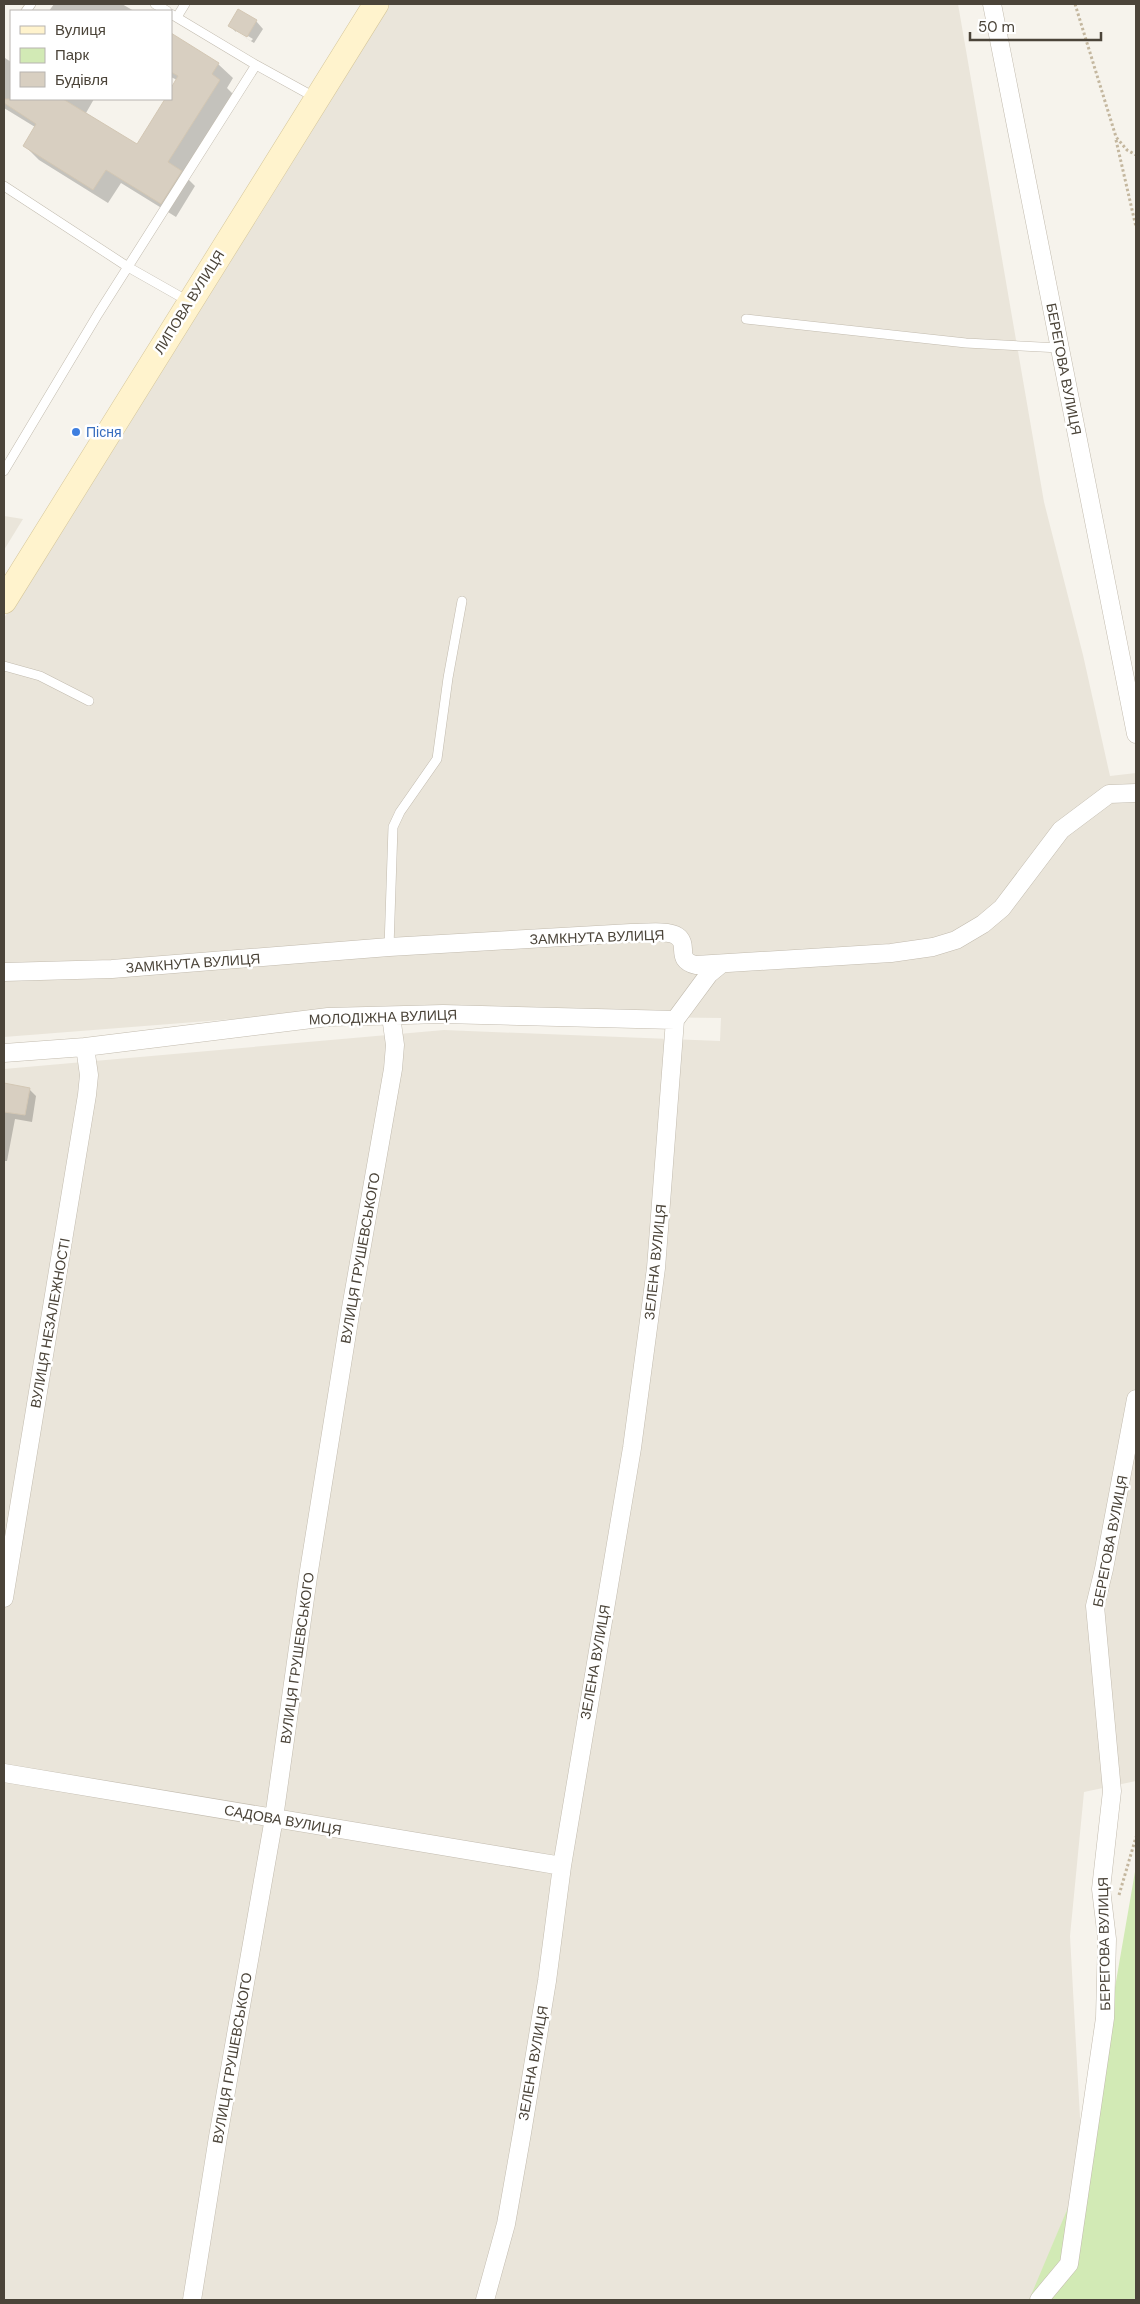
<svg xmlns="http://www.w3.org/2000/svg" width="1140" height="2304" viewBox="0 0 1140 2304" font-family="'DM Sans',sans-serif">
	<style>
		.residential { fill: #eae5da }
		.green { fill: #d2eab5 }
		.shadow { fill: #0003 }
		.building { fill: #d8cfc1; stroke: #d3c7b4 }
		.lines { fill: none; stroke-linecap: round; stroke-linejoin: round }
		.lane-casing { stroke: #c2bbae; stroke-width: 10 }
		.street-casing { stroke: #c2bbae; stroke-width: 19 }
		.secondary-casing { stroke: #d6c79b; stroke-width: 26 }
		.path { stroke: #c4b79f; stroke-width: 3; stroke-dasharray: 2.5 2.5; stroke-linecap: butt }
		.lane { stroke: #fff; stroke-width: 9 }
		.street { stroke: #fff; stroke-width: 18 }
		.secondary { stroke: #fff3cd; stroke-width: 25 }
		.shop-dot { fill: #3f7fe0; stroke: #fff; stroke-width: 2 }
		.labels { text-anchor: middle; stroke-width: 5; stroke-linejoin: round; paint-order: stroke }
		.street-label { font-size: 14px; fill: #4b4439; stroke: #fff }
		.shop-label { font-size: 14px; fill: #366cbe; stroke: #fff; text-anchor: start }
	</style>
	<rect width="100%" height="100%" fill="#f6f3ec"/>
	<path class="residential" d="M 388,4 L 958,4 L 1044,502 L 1083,655 L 1110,776 L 1136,773 L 1136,1781 L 1084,1792 L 1070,1936 L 1083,2172 L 1030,2300 L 4,2300 L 4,1069 L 444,1030 L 720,1041 L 721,1018 L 311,1013 L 4,1037 L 4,618 Z
		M 4,516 L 23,519 L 4,550 Z"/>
	<path class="green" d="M 1136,1866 L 1136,2300 L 1029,2300 L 1083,2172 Z"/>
	<path class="shadow" d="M 54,4 L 122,4 L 134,11 L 49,11 Z
		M 239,11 L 256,21 L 263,29 L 254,43 L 236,32 L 251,41 L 253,39 L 236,29 L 236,32 L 230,26 Z
		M 171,35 L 218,64 L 233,78 L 227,88 L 234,95 L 184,175 L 195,186 L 176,217 L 121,183 L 108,203 L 39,160 L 24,145 L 35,127 L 4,108 L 5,58 L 11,62 L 11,99 L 94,99 L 86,113 L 138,146 L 166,99 L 171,99 L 177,80 L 171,77 Z
		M 4,1085 L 29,1089 L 36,1096 L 32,1122 L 15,1119 L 7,1161 L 4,1161 Z"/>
	<path class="building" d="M 238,9 L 257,20 L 247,37 L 228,26 Z
		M 171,33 L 219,63 L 212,74 L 220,80 L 168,162 L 182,171 L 161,204 L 106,170 L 93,190 L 23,146 L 36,124 L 4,103 L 4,99 L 63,99 L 137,144 L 165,99 L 171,99 L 171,88 L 178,76 L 171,72 Z
		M 4,1083 L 30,1088 L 25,1115 L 4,1112 Z"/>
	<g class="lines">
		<defs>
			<path id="lane" d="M 155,4 L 167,11
				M 26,11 L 31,4
				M 171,14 L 256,65 L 316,98
				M 177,17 L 185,4
				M 4,186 L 128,267 L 188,301
				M 746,319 L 966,343 L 1060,348
				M 4,471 L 98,314 L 256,65
				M 4,666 L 40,676 L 89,701
				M 389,947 L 393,827 L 400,812 L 437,759 L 448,678 L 462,601"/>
			<path id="street" d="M 992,4 L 1136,734
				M 4,972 L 112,969 L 389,947 L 631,933 C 642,933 669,930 677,936 C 690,945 674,960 696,965 L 891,953 L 933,947 L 956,940 L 983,924 L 1002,908 L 1061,830 L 1109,794 L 1136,793
				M 4,1053 L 85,1047 L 328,1017 L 443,1014 L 675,1020
				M 4,1598 L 87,1095 L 89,1075 L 85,1047
				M 4,1773 L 562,1866
				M 192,2300 L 218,2137 L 274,1818 L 308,1577 L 351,1308 L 393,1069 L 395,1045 L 391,1016
				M 485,2300 L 506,2224 L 522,2133 L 547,1981 L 562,1866 L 632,1448 L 656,1268 L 675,1020 L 709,974 L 720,965
				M 1039,2300 L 1069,2264 L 1105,2018 L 1107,1939 L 1101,1889 L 1112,1791 L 1095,1606 L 1104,1569 L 1136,1399"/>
			<path id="secondary" d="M 4,601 L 376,4"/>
		</defs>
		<use href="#lane" class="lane-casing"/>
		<use href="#street" class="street-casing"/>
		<use href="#secondary" class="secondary-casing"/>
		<path class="path" d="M 1075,4 L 1116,137 L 1127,150 L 1136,155
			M 1116,140 L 1136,227
			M 1119,1895 L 1136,1837"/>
		<use href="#lane" class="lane"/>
		<use href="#street" class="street"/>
		<use href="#secondary" class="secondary"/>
	</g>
	<circle class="shop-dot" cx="76" cy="432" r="5"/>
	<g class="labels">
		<g class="street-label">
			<text transform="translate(189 302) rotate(-58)" y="5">ЛИПОВА ВУЛИЦЯ</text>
			<text transform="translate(1064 369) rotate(79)" y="5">БЕРЕГОВА ВУЛИЦЯ</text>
			<text transform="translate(597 937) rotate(-2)" y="5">ЗАМКНУТА ВУЛИЦЯ</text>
			<text transform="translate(193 963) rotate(-4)" y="5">ЗАМКНУТА ВУЛИЦЯ</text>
			<text transform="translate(383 1017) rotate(-2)" y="5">МОЛОДІЖНА ВУЛИЦЯ</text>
			<text transform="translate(360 1258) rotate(-80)" y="5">ВУЛИЦЯ ГРУШЕВСЬКОГО</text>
			<text transform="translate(655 1262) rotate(-84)" y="5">ЗЕЛЕНА ВУЛИЦЯ</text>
			<text transform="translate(50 1323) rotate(-80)" y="5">ВУЛИЦЯ НЕЗАЛЕЖНОСТІ</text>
			<text transform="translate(1110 1541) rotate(-79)" y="5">БЕРЕГОВА ВУЛИЦЯ</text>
			<text transform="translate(297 1658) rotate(-82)" y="5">ВУЛИЦЯ ГРУШЕВСЬКОГО</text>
			<text transform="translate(595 1662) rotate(-80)" y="5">ЗЕЛЕНА ВУЛИЦЯ</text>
			<text transform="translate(283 1820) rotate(10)" y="5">САДОВА ВУЛИЦЯ</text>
			<text transform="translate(1104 1944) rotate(-91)" y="5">БЕРЕГОВА ВУЛИЦЯ</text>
			<text transform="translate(232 2058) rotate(-80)" y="5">ВУЛИЦЯ ГРУШЕВСЬКОГО</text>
			<text transform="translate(533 2063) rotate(-80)" y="5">ЗЕЛЕНА ВУЛИЦЯ</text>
		</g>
		<g class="shop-label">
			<text x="86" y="437">Пісня</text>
		</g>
	</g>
	<rect width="1140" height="2304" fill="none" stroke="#4b4439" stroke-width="10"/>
	<rect x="10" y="10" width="162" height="90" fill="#ffffff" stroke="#b7b4b0"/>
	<rect x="20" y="26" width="25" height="8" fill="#fff3cd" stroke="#b7b4b0"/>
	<text x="55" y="35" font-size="15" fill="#4b4439">Вулиця</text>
	<rect x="20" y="48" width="25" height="15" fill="#d2eab5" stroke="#b7b4b0"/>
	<text x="55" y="60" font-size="15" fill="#4b4439">Парк</text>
	<rect x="20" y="72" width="25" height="15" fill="#d8cfc1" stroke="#b7b4b0"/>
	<text x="55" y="85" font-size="15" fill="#4b4439">Будівля</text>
	<path d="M970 32v8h131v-8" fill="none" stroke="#4b4439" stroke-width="2.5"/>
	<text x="978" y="32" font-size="15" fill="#4b4439" stroke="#ffffff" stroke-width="4" paint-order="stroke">50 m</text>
</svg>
